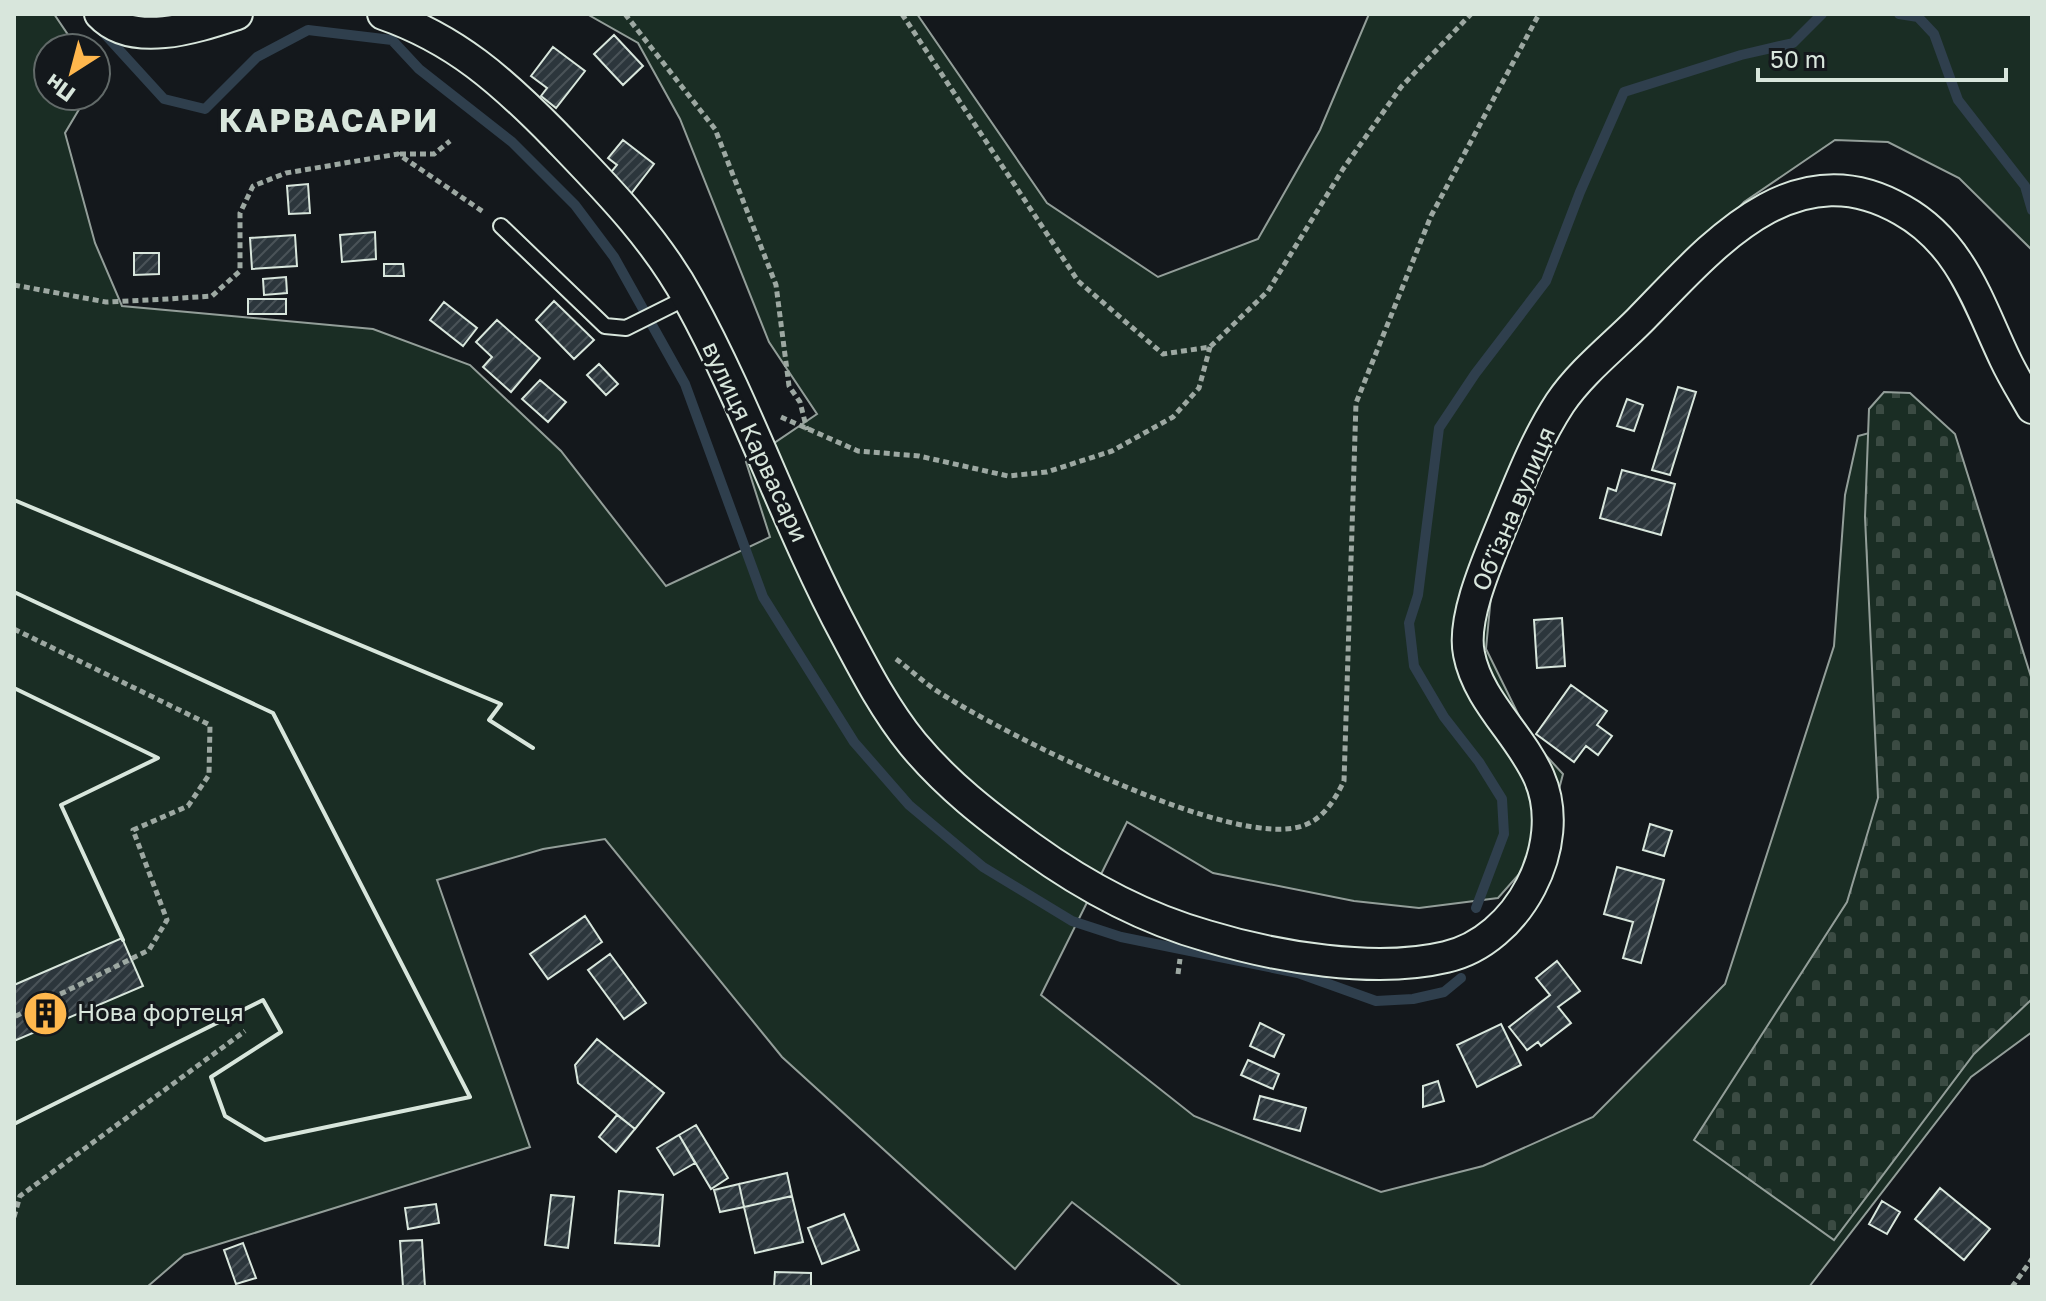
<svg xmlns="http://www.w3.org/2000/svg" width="2046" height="1301" viewBox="0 0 2046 1301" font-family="'Golos Text',sans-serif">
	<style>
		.grass { fill: #1a2d24; stroke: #939e99; stroke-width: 2 }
		.cemetery { fill: url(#cemetery-stones); stroke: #939e99; stroke-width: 2 }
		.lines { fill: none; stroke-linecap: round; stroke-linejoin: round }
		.stream { stroke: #2f3f4d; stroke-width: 10 }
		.building { fill: url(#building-hatch); stroke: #d8e6dc; stroke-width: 2 }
		.service-casing { stroke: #d8e6dc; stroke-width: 18 }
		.minor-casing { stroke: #d8e6dc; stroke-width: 34 }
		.path { stroke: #9da8a2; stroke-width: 5; stroke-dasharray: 6 4; stroke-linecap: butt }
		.service { stroke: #14181c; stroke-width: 14 }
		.minor { stroke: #14181c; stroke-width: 30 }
		.wall { stroke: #d8e6dc; stroke-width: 4 }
		.labels { text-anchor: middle; stroke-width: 6; stroke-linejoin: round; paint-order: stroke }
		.street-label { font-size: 24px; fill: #d8e6dc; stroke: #14181c }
		.poi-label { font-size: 24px; fill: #d8e6dc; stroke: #14181c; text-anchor: start }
		.district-label { font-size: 32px; font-weight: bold; letter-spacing: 2px; fill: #d8e6dc; stroke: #14181c }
	</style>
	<defs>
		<pattern id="cemetery-stones" width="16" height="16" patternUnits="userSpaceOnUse" patternTransform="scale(2)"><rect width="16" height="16" fill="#1a2d24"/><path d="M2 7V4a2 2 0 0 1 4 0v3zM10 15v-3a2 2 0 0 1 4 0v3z" fill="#3b4b43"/></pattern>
		<pattern id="building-hatch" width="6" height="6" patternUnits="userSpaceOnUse" patternTransform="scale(2)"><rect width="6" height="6" fill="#2c363c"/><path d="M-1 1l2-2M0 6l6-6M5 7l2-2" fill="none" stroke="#4a5358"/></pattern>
	</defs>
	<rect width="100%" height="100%" fill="#14181c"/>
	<path class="grass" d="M 14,14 L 54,14 L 77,48 L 48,48 L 48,96 L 87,96 L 65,133 L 95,243 L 122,306 L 373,329 L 470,365 L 561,451 L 666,586 L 770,537 L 746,462 L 817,414 L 769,342 L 680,119 L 638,43 L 587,14 L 917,14 L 1047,203 L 1158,277 L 1258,239 L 1320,130 L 1369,14 L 2032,14 L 2032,250 L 1959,178 L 1888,142 L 1835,140 L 1744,202 L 1646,311 L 1552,407 L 1492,585 L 1486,649 L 1530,738 L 1563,774 L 1544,846 L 1498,898 L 1419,908 L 1354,901 L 1213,873 L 1127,822 L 1041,995 L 1194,1116 L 1381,1192 L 1483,1166 L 1593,1117 L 1725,984 L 1834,646 L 1845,495 L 1858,436 L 1884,429 L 2032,770 L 2032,1032 L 1971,1077 L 1809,1287 L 1182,1287 L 1072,1202 L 1015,1269 L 782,1057 L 605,839 L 543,849 L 437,880 L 530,1147 L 184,1255 L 147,1287 L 14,1287 Z"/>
	<path class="cemetery" d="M 1884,392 L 1910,393 L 1955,434 L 2032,680 L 2032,999 L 1974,1054 L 1834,1240 L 1694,1140 L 1847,902 L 1878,798 L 1865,517 L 1869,409 Z"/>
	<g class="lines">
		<path class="stream" d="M 1899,14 L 1918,17 L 1934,34 L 1958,100 L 2025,186 L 2032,210
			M 101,30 L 164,99 L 205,109 L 257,57 L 308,30 L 392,40 L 419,69 L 512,142 L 575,205 L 614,257 L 685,384 L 763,597 L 854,742 L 909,805 L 983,867 L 1072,921 L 1121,937 L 1298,973 L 1376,1001 L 1413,999 L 1444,992 L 1461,978
			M 1476,908 L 1504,834 L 1502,799 L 1479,762 L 1444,717 L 1414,666 L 1409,623 L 1418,595 L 1439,428 L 1475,374 L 1546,281 L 1580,192 L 1624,92 L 1741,55 L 1793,43 L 1822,14"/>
	</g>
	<path class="building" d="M 614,35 L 643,66 L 623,85 L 594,54 Z
		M 553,47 L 585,71 L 556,108 L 541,96 L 547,88 L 531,76 Z
		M 623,140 L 654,164 L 630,195 L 607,177 L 617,165 L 608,158 Z
		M 308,184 L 310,213 L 289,214 L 287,186 Z
		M 375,232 L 376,259 L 342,262 L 340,235 Z
		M 295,235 L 297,266 L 252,269 L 250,238 Z
		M 134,253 L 159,253 L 159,274 L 134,275 Z
		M 384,264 L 403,264 L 404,276 L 384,276 Z
		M 286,277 L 287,293 L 264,295 L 263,279 Z
		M 248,299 L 286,299 L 286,314 L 248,314 Z
		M 554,301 L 594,340 L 574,359 L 536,320 Z
		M 444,302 L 477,328 L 463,346 L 430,320 Z
		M 497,320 L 540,358 L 511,392 L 483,367 L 492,357 L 476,342 Z
		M 599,364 L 618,384 L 606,395 L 587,375 Z
		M 540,380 L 566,402 L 548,422 L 522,399 Z
		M 1678,387 L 1696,392 L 1670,475 L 1652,470 Z
		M 1627,399 L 1643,405 L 1634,431 L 1617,426 Z
		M 1622,470 L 1675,484 L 1661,535 L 1600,518 L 1608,488 L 1616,491 Z
		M 1562,618 L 1565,666 L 1537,668 L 1534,620 Z
		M 1571,685 L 1607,711 L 1597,725 L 1612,736 L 1598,755 L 1586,746 L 1574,762 L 1536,734 Z
		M 1650,824 L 1672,831 L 1664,856 L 1643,850 Z
		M 1617,867 L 1664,880 L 1641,963 L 1623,958 L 1633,922 L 1604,914 Z
		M 585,916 L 602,942 L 548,979 L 530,954 Z
		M 122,938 L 143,986 L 14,1041 L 14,985 Z
		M 610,954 L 646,1003 L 624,1019 L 588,970 Z
		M 1557,961 L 1580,991 L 1558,1007 L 1571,1023 L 1541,1046 L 1538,1042 L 1527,1050 L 1509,1027 L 1550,995 L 1536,978 Z
		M 1260,1023 L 1284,1035 L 1274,1057 L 1250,1046 Z
		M 1501,1024 L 1521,1065 L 1477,1087 L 1457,1045 Z
		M 597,1039 L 664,1093 L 635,1129 L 578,1083 L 575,1065 Z
		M 1248,1060 L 1279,1074 L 1273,1089 L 1241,1075 Z
		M 1438,1081 L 1444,1101 L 1423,1107 L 1423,1086 Z
		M 1260,1096 L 1306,1108 L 1300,1131 L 1254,1119 Z
		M 617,1115 L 635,1129 L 616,1152 L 599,1137 Z
		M 696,1125 L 728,1178 L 711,1189 L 679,1135 Z
		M 679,1135 L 695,1163 L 674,1175 L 657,1148 Z
		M 787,1173 L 792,1196 L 744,1207 L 739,1184 Z
		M 739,1184 L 744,1207 L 720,1212 L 714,1190 Z
		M 1940,1188 L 1990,1229 L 1964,1260 L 1915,1219 Z
		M 619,1191 L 663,1195 L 659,1246 L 615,1243 Z
		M 551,1195 L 574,1197 L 568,1248 L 545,1245 Z
		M 792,1196 L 803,1242 L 755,1253 L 744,1207 Z
		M 1882,1201 L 1900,1212 L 1887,1234 L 1869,1224 Z
		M 436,1204 L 439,1223 L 408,1229 L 405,1208 Z
		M 844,1214 L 859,1250 L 822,1264 L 808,1228 Z
		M 422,1240 L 425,1287 L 403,1287 L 400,1241 Z
		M 243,1243 L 256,1278 L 236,1284 L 224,1250 Z
		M 775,1272 L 811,1273 L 811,1287 L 774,1287 Z"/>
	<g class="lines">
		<defs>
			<path id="service" d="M 501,226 L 605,326 L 626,328 L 688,297"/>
			<path id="minor" d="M 100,14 C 133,49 197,27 237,14
				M 383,14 C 455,39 502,81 555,135 C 604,186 655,237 689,300 C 748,407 788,527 846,635 C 866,673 886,711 913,744 C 947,785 987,816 1030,847 C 1084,886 1143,918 1207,936 C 1276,957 1375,974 1446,957 C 1518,941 1569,845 1539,777 C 1520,734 1478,701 1469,654 C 1461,617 1491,553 1505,518 C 1521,479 1537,438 1560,403 C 1581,372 1613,347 1639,321 C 1708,251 1792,146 1902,210 C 1961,243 1978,302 2005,359 C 2013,376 2023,392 2032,408"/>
		</defs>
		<use href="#service" class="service-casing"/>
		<use href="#minor" class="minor-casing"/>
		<path class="path" d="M 625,14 L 715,129 L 776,285 L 789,386 L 800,402 L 807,430
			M 902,14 L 1078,281 L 1163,354 L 1210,347 L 1268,291 L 1343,169 L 1401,87 L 1471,14
			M 400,154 L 434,154 L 450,141
			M 14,285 L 106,302 L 168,299 L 212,296 L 240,271 L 240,213 L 253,186 L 286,173 L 398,154 L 485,213
			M 781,417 L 858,451 L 919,456 L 1008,476 L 1047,472 L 1112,451 L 1173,417 L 1199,388 L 1210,347
			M 14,629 L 210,725 L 209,775 L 188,806 L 133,830 L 167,920 L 149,950 L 14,1017
			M 896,659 C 911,670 924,683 940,693 C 1003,733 1236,853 1305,825 C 1325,817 1335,799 1344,781 L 1356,403 L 1431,216 L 1539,14
			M 1178,974 L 1180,959
			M 14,1217 L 20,1196 L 245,1031
			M 2012,1287 L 2032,1259"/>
		<use href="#service" class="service"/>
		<use href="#minor" class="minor"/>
		<path class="wall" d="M 14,500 L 501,704 L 489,720 L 533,748
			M 14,592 L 273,713 L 470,1097 L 265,1140 L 225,1116 L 211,1077 L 281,1032 L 263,1000 L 14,1124
			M 14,688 L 158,758 L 61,805 L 123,940"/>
	</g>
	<defs>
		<symbol id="building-disc" viewBox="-11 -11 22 22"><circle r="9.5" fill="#ffb74d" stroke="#14181c"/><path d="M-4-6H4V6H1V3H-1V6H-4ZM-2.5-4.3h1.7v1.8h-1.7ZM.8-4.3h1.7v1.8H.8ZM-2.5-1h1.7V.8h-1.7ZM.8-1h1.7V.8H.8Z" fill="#111"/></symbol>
	</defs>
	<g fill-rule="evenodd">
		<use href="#building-disc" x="20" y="988" width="51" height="51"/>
	</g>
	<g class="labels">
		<g class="street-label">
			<text transform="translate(755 442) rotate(65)" y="8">вулиця Карвасари</text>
			<text transform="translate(1514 509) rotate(-67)" y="8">Обʼїзна вулиця</text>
		</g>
		<g class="poi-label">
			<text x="77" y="1021">Нова фортеця</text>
		</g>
		<g class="district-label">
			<text x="329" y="132">КАРВАСАРИ</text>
		</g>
	</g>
	<rect width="2046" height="1301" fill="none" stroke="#d8e6dc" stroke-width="32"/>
	<g transform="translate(72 72) rotate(216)"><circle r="38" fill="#14181c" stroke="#626a69" stroke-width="2"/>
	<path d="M0-6L14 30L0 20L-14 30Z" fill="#ffb74d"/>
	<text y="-12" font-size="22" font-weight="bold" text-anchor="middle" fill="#d8e6dc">Пн</text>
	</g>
	<path d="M1758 68v12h248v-12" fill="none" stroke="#d8e6dc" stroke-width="4"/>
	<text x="1770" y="68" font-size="24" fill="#d8e6dc" stroke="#14181c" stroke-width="6" paint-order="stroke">50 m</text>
</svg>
